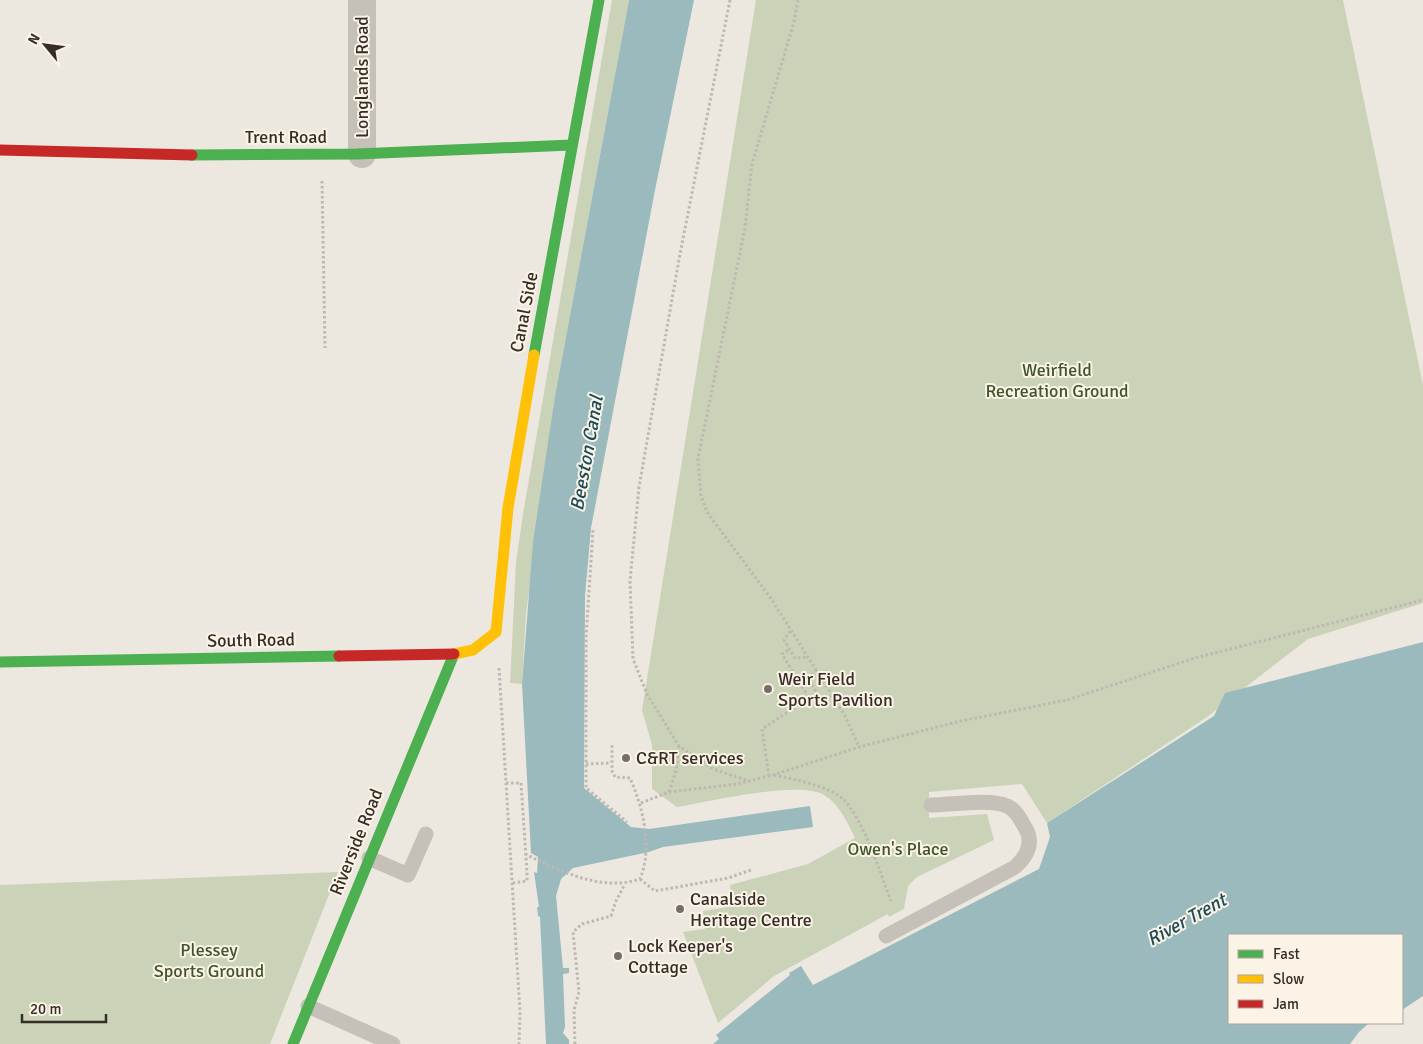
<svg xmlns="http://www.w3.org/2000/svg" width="1423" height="1044" viewBox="0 0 1423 1044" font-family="Signika,sans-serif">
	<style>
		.green { fill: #cad3b8 }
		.water { fill: #9ababe }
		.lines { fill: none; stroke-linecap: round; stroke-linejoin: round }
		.path { stroke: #beb8b0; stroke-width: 3; stroke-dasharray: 2.5 2.5; stroke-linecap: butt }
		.lane { stroke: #c5c0b8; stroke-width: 15 }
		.street { stroke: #c5c0b8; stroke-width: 28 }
		.fast { stroke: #4caf50; stroke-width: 11 }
		.slow { stroke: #ffc107; stroke-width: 11 }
		.jam { stroke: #c62828; stroke-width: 11 }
		.poi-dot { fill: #766e67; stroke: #faf3e6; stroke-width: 2 }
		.labels { text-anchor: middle; stroke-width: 4; stroke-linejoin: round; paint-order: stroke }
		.street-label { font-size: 18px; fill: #362d27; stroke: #faf3e6 }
		.park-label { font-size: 18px; fill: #3f552a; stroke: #faf3e6 }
		.poi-label { font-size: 18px; fill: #362d27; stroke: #faf3e6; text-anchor: start }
		.water-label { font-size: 19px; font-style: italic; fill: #1b4c58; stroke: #faf3e6 }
	</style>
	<rect width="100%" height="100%" fill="#ece8df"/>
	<path class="green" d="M 612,0 L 629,0 L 555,396 L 526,614 L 522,684 L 510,683 L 516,563 L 523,514 Z
		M 756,0 L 1343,0 L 1423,385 L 1423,603 L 1308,639 L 1207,717 L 1047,823 L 1022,784 L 929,792 L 929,818 L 987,814 L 994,840 L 917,877 L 908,886 L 904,909 L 889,917 L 888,914 L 774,976 L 718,1023 L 683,932 L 705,929 L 703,911 L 734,906 L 730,885 L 808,864 L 855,838 C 848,823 839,804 824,795 C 798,780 708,802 677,807 L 652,789 L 652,745 L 642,710 Z
		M 338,872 L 270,1044 L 0,1044 L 0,885 Z"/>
	<path class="water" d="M 629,0 L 694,0 L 655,190 L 591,528 L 585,596 L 584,788 L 631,827 L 649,829 L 810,806 L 813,827 L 663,847 L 649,852 L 573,868 L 561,879 L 556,896 L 563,968 L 569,968 L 569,973 L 563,974 L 565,1027 L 563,1033 L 569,1040 L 569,1044 L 546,1044 L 540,917 L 538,916 L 537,907 L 539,907 L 534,872 L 537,873 L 538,857 L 531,853 L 522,684 L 533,542 L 555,396 Z
		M 1423,642 L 1423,996 L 1402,1010 L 1402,935 L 1229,935 L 1229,1023 L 1369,1023 L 1359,1032 L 1350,1044 L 713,1044 L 719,1039 L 716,1035 L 790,975 L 789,973 L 801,966 L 813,985 L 1039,869 L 1050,837 L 1047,823 L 1214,716 L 1225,693 Z"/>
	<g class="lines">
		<path class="path" d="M 730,0 L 680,254 L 639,487 L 630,581 L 633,659 L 647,694 L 679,746 L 713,769 L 749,781
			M 798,0 L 794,22 L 752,164 L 745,228 L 698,459 L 701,496 L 707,512 L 772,600 L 845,716 L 859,747
			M 322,181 L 325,348
			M 593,530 L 586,637 L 586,788 L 627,822
			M 790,631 L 784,640 L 795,658 L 808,657
			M 499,668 L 520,1012 L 519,1044
			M 817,670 L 808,678 L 819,697 L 832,696
			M 586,764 L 611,763
			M 774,775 C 793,779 829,786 843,799 C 864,820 880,873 891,901
			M 769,776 L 762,729 L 809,698 L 782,654 L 790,649
			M 506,783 L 521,783 L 527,872 L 527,881 L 512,883
			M 669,792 L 676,771 L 679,746
			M 641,803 L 669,792 L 737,784 L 773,775 L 859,747 L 961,721 L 1067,700 L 1195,658 L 1423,600
			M 525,854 C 560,871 601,892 640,879 C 653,848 643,808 630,778 L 615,777 L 612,771 L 612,743
			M 640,879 L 655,891 L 728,878 L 751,870
			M 564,971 L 569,970
			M 575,1044 L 574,1010 L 579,992 L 573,932 L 582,924 L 611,916 L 616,901 L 625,884"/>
		<path class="lane" d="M 369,858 L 408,875 L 426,834
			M 886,936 L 1015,867 C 1026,857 1034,844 1026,829 C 1021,821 1017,810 1007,806 C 990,798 950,805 931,805
			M 308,1006 L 393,1044"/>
		<path class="street" d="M 362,0 L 362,154"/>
		<path class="fast" d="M 192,155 L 357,154 L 571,145
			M 534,355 L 599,0
			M 0,662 L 339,656
			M 293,1044 L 454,654"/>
		<path class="slow" d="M 454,654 L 473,650 L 496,632 L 508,508 L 534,355"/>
		<path class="jam" d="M 0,150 L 192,155
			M 339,656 L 454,654"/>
	</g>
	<g class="poi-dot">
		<circle cx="768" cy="689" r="5"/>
		<circle cx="626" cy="758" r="5"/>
		<circle cx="680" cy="909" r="5"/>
		<circle cx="618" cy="956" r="5"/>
	</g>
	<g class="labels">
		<g class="street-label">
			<text transform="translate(362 77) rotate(-90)" y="6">Longlands Road</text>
			<text x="286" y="143">Trent Road</text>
			<text transform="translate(524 312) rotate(-79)" y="6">Canal Side</text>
			<text transform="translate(251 640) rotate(-1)" y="6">South Road</text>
			<text transform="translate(356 842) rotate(-68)" y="6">Riverside Road</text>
		</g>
		<g class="park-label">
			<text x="1057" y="376">Weirfield<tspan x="1057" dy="21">Recreation Ground</tspan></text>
			<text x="898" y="855">Owen's Place</text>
			<text x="209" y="956">Plessey<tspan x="209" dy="21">Sports Ground</tspan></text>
		</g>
		<g class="poi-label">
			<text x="778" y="685">Weir Field<tspan x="778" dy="21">Sports Pavilion</tspan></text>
			<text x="636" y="764">C&amp;RT services</text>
			<text x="690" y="905">Canalside<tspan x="690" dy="21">Heritage Centre</tspan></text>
			<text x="628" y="952">Lock Keeper's<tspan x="628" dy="21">Cottage</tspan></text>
		</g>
		<g class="water-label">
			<text transform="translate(586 453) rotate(-80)" y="7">Beeston Canal</text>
			<text transform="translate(1186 919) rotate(-29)" y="7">River Trent</text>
		</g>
	</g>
	<rect x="1228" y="934" width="175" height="90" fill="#faf3e6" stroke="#aca49a"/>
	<rect x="1238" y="950" width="25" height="8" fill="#4caf50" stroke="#aca49a"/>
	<text x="1273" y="959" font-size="15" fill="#362d27">Fast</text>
	<rect x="1238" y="975" width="25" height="8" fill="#ffc107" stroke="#aca49a"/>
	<text x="1273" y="984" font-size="15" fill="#362d27">Slow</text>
	<rect x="1238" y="1000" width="25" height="8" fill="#c62828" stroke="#aca49a"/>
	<text x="1273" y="1009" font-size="15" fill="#362d27">Jam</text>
	<g transform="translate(45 45) rotate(299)" stroke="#faf3e6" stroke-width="4" paint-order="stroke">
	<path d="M0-4L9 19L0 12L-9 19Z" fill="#362d27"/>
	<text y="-8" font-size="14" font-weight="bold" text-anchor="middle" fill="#362d27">N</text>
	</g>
	<path d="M22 1014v8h84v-8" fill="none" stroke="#362d27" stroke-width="2.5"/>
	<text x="30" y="1014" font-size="15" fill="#362d27" stroke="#faf3e6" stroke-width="4" paint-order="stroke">20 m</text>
</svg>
